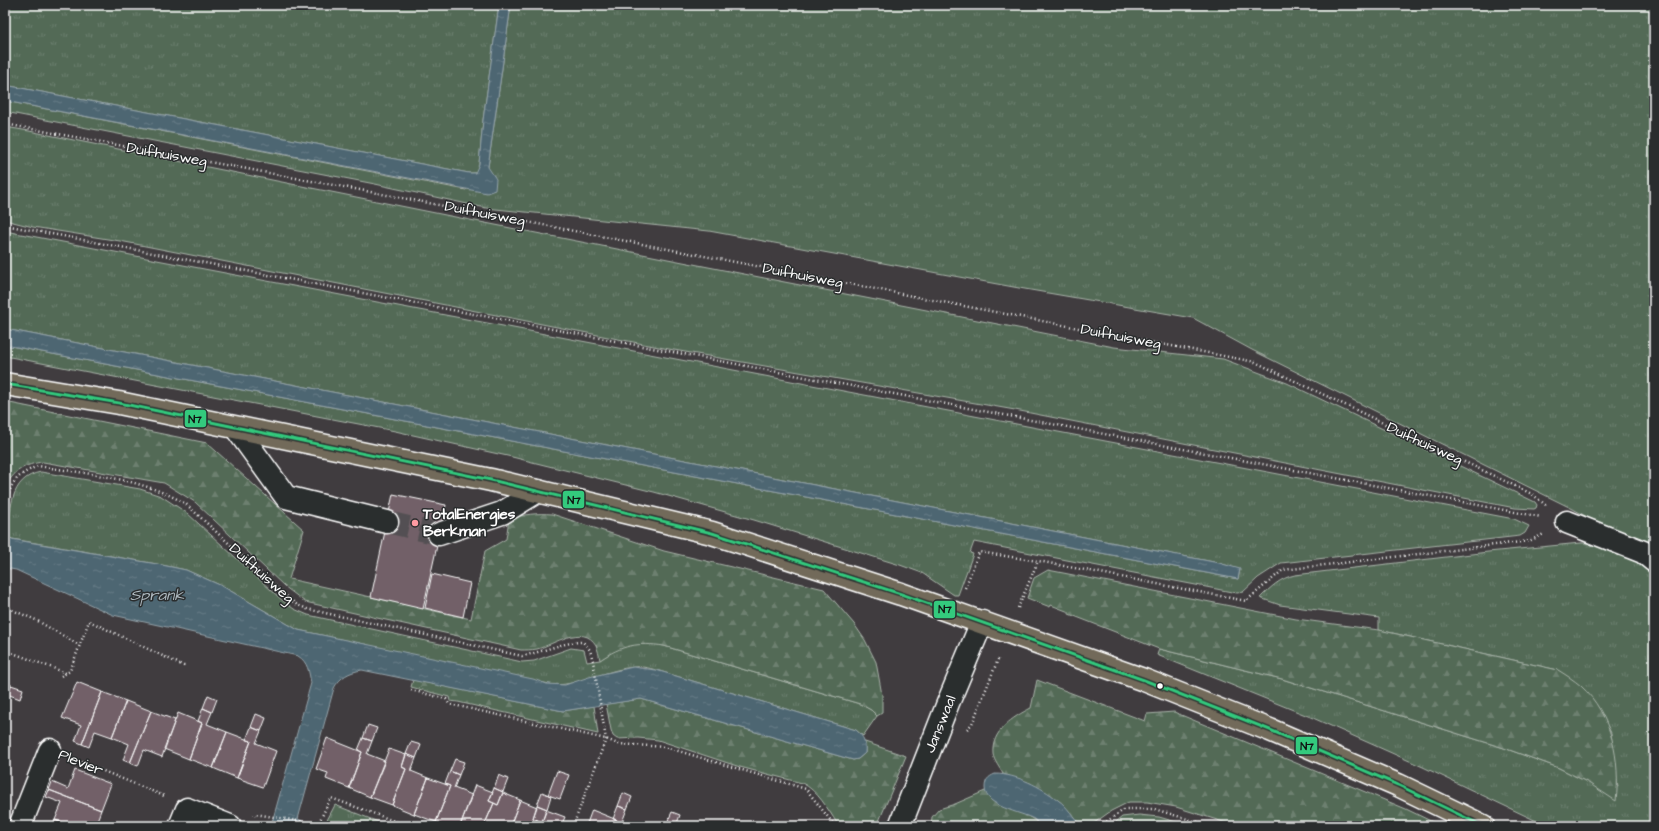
<svg xmlns="http://www.w3.org/2000/svg" width="1659" height="831" viewBox="0 0 1659 831" font-family="'Architects Daughter',sans-serif">
	<style>
		.grass { fill: url(#grass-tufts); stroke: #a9b4aa }
		.forest { fill: url(#forest-firs); stroke: #a9b4aa }
		.water { fill: url(#water-ripples); stroke: #94a3aa }
		.building { fill: #726068; stroke: #fff }
		.lines { fill: none; stroke-linecap: round; stroke-linejoin: round }
		.minor-tunnel { stroke: #535052; stroke-width: 22; stroke-dasharray: 22 11; stroke-linecap: butt }
		.minor-casing { stroke: #fff; stroke-width: 25 }
		.major-casing { stroke: #fff; stroke-width: 25 }
		.path { stroke: #fff; stroke-width: 2.5; stroke-dasharray: 1 3; stroke-linecap: butt }
		.minor { stroke: #2a2d2e; stroke-width: 22 }
		.major { stroke: #726b5a; stroke-width: 22 }
		.bus-1-casing { stroke: #2a2d2e; stroke-width: 6 }
		.bus-1 { stroke: #33ca7d; stroke-width: 3 }
		.poi-dot { fill: #ff9aa2; stroke: #2a2d2e; stroke-width: 1.5 }
		.bus-dot { fill: #fff; stroke: #2a2d2e; stroke-width: 1.5 }
		.labels { text-anchor: middle; stroke-width: 3; stroke-linejoin: round; paint-order: stroke }
		.street-label { font-size: 15px; fill: #fff; stroke: #2a2d2e }
		.poi-label { font-size: 15px; font-weight: bold; fill: #fff; stroke: #2a2d2e; text-anchor: start }
		.water-label { font-size: 16px; font-style: italic; fill: #afbac0; stroke: #2a2d2e }
		.line-badge { stroke: #2a2d2e; stroke-width: 1.5 }
		.pale-badge-label { font-size: 11px; text-anchor: middle; font-weight: bold; fill: #111 }
	</style>
	<defs>
		<pattern id="grass-tufts" width="24" height="20" patternUnits="userSpaceOnUse"><rect width="24" height="20" fill="#536a56"/><path d="M3 7l-1-3M5 7V3M7 7l1-3M15 17l-1-3M17 17v-4M19 17l1-3" fill="none" stroke="#6d806f"/></pattern>
		<pattern id="forest-firs" width="22" height="20" patternUnits="userSpaceOnUse"><rect width="22" height="20" fill="#536a56"/><path d="M5 1l3.5 6h-7zM16 11l3.5 6h-7z" fill="#6d806f"/></pattern>
		<pattern id="water-ripples" width="26" height="14" patternUnits="userSpaceOnUse"><rect width="26" height="14" fill="#4d6672"/><path d="M2 4q2-2 4 0t4 0M15 11q2-2 4 0t4 0" fill="none" stroke="#687d87"/></pattern>
	</defs>
	<rect width="100%" height="100%" fill="#403c3f"/>
	<filter id="ink" filterUnits="userSpaceOnUse"><feTurbulence type="fractalNoise" baseFrequency=".025" numOctaves="2"/><feDisplacementMap in="SourceGraphic" scale="8" xChannelSelector="R" yChannelSelector="G"/><feConvolveMatrix kernelMatrix="1 2 1 2 8 2 1 2 1" color-interpolation-filters="sRGB"/></filter>
	<g filter="url(#ink)">
		<path class="grass" d="M 5,5 L 499,5 L 483,120 L 479,164 L 476,173 L 469,173 L 5,85 Z
			M 511,5 L 1654,5 L 1654,558 L 1637,545 L 1573,509 L 1252,350 L 1193,318 L 1019,288 L 709,231 L 486,208 L 375,184 L 5,112 L 5,101 L 466,190 L 488,167 Z
			M 5,127 L 29,131 L 470,220 L 1114,347 L 1223,359 L 1287,383 L 1535,502 L 1537,505 L 1536,508 L 1534,509 L 1515,508 L 1015,410 L 674,350 L 120,241 L 33,227 L 5,220 Z
			M 5,231 L 1514,519 L 1529,526 L 1525,533 L 1520,536 L 1281,563 L 1258,578 L 1243,592 L 1237,593 L 974,542 L 970,553 L 973,554 L 958,595 L 954,595 L 922,573 L 900,565 L 754,520 L 654,492 L 512,457 L 395,431 L 5,356 L 5,345 L 1238,579 L 1240,570 L 1219,563 L 5,329 Z
			M 41,472 L 140,489 L 161,496 L 187,513 L 283,601 L 294,609 L 308,615 L 522,662 L 534,661 L 571,648 L 584,650 L 587,662 L 600,660 L 615,650 L 631,645 L 649,643 L 664,646 L 860,704 L 871,710 L 877,716 L 863,736 L 856,730 L 656,670 C 649,668 641,666 634,667 C 608,669 581,685 554,685 L 298,630 L 222,586 L 186,570 L 157,564 L 7,538 C 11,512 8,478 41,472 Z
			M 1581,543 L 1602,543 L 1654,568 L 1654,826 L 1547,826 L 1423,767 L 1313,718 L 1157,655 L 1159,649 L 1282,679 L 1504,748 L 1559,768 L 1587,782 L 1618,787 L 1611,733 L 1598,707 L 1558,670 L 1379,630 L 1379,618 L 1280,605 L 1260,598 C 1271,587 1280,578 1295,575 L 1488,552 Z
			M 335,805 L 381,823 L 380,826 L 324,826 Z
			M 1139,815 L 1159,817 L 1190,826 L 1111,826 L 1122,817 Z"/>
		<path class="forest" d="M 5,402 L 207,443 L 304,530 L 289,579 L 471,619 L 485,551 L 506,539 L 509,519 C 524,514 537,513 552,514 L 664,551 L 824,589 L 854,624 L 865,640 L 876,662 L 882,695 L 882,713 L 877,716 L 871,710 L 860,704 L 664,646 C 638,642 622,645 600,660 C 599,655 598,650 596,645 C 583,623 553,645 537,649 C 531,650 526,650 521,650 L 305,602 L 284,586 L 195,502 L 164,483 L 43,462 C 25,464 13,471 5,488 Z
			M 1048,570 L 1296,619 L 1379,630 L 1558,670 C 1566,675 1574,680 1581,686 C 1612,714 1621,762 1616,801 L 1587,782 L 1559,768 L 1504,748 L 1282,679 L 1159,649 L 1069,614 L 1069,612 L 1051,605 L 1050,607 L 1027,598 L 1034,578 Z
			M 413,680 L 563,711 L 594,706 L 598,734 L 458,702 L 450,701 L 449,697 L 411,687 Z
			M 1037,680 L 1145,721 L 1147,714 L 1174,712 L 1406,809 L 1441,826 L 1236,826 L 1176,807 L 1147,802 L 1129,802 L 1111,811 L 1090,826 L 1081,826 L 1059,801 L 1030,783 L 1003,774 C 1000,768 994,761 993,754 C 991,731 1013,717 1031,708 Z
			M 641,699 L 853,760 L 858,759 L 865,753 L 865,742 L 906,756 L 877,826 L 841,826 L 837,823 C 827,808 818,791 802,783 L 740,767 L 658,740 L 638,738 L 617,739 L 613,736 L 611,730 L 606,704 Z
			M 985,791 C 996,813 1027,808 1040,826 L 931,826 L 932,817 L 939,809 L 955,804 Z"/>
		<path class="water" d="M 499,5 L 511,5 L 488,167 L 496,179 L 495,190 L 487,193 L 5,101 L 5,85 L 469,173 L 475,173 L 479,164 L 483,120 Z
			M 5,329 L 1219,563 L 1240,569 L 1238,579 L 5,345 Z
			M 5,538 L 157,564 L 186,570 L 222,586 L 298,630 L 533,679 L 547,684 L 565,685 L 589,677 L 633,667 L 656,670 L 856,730 C 864,737 866,742 865,753 L 858,759 L 853,760 L 641,699 L 563,711 L 362,670 C 349,672 340,677 334,688 L 298,819 L 312,826 L 271,826 L 311,683 C 309,672 308,662 298,656 L 113,615 L 16,570 L 5,568 Z
			M 995,774 C 1017,774 1041,787 1058,800 C 1067,806 1074,818 1081,826 L 1040,826 C 1038,824 1037,821 1034,819 C 1021,812 985,807 985,788 C 985,780 988,777 995,774 Z"/>
		<path class="building" d="M 393,494 L 446,505 L 423,609 L 371,597 Z
			M 432,574 L 470,583 L 463,617 L 425,608 Z
			M 5,682 L 11,685 L 7,694 L 5,693 Z
			M 77,682 L 102,692 L 82,744 L 75,741 L 81,725 L 62,718 Z
			M 11,685 L 23,689 L 20,699 L 7,694 Z
			M 102,692 L 126,701 L 112,737 L 95,731 L 89,747 L 82,744 Z
			M 208,695 L 217,699 L 212,712 L 203,708 Z
			M 126,701 L 151,711 L 130,763 L 123,760 L 129,744 L 112,737 Z
			M 203,708 L 212,712 L 207,724 L 227,732 L 213,768 L 189,759 L 202,723 L 198,721 Z
			M 151,711 L 175,720 L 162,757 L 144,750 L 138,766 L 130,763 Z
			M 178,713 L 202,723 L 189,759 L 164,749 Z
			M 256,714 L 266,718 L 261,731 L 251,727 Z
			M 368,725 L 377,728 L 372,741 L 363,738 Z
			M 251,727 L 261,731 L 256,743 L 276,751 L 263,787 L 237,778 L 251,741 L 246,740 Z
			M 227,732 L 251,741 L 237,778 L 213,768 Z
			M 327,738 L 362,752 L 349,788 L 326,779 L 328,773 L 316,769 Z
			M 363,738 L 372,741 L 367,754 L 385,761 L 370,797 L 349,788 L 362,752 L 358,750 Z
			M 411,742 L 421,745 L 416,758 L 406,754 Z
			M 389,749 L 406,755 L 402,767 L 406,769 L 392,805 L 370,797 Z
			M 406,754 L 416,758 L 411,771 L 428,778 L 414,814 L 392,805 L 406,769 L 402,767 Z
			M 455,759 L 464,762 L 459,775 L 450,771 Z
			M 75,770 L 111,784 L 101,810 L 49,790 L 52,782 L 68,789 Z
			M 450,771 L 459,775 L 454,788 L 472,795 L 460,826 L 446,826 L 436,822 L 450,786 L 445,784 Z
			M 557,771 L 569,775 L 560,799 L 548,795 Z
			M 499,775 L 508,779 L 503,792 L 494,788 Z
			M 428,778 L 450,786 L 436,822 L 414,814 Z
			M 475,785 L 493,792 L 489,801 L 494,803 L 484,826 L 460,826 Z
			M 494,788 L 503,792 L 498,805 L 489,801 Z
			M 49,790 L 101,810 L 95,826 L 71,826 L 55,820 L 62,803 L 46,797 Z
			M 542,792 L 551,796 L 547,809 L 537,805 Z
			M 503,793 L 520,800 L 510,826 L 484,826 L 494,803 L 498,805 Z
			M 623,793 L 632,797 L 627,809 L 618,806 Z
			M 520,800 L 537,807 L 533,818 L 537,820 L 535,826 L 510,826 Z
			M 537,805 L 547,809 L 542,822 L 533,818 Z
			M 618,806 L 627,809 L 622,822 L 632,826 L 615,826 L 617,820 L 613,819 Z
			M 546,810 L 565,817 L 561,826 L 535,826 L 537,820 L 542,822 Z
			M 592,810 L 617,820 L 615,826 L 586,826 Z
			M 672,812 L 680,815 L 676,826 L 666,825 Z
			M 55,820 L 71,826 L 53,826 Z"/>
		<g class="lines">
			<path class="minor-tunnel" d="M 387,522 L 439,534"/>
			<defs>
				<path id="minor" d="M 236,428 L 286,497 L 387,522
					M 1567,522 L 1643,552 L 1654,561
					M 439,534 L 502,513 L 538,491
					M 20,826 L 50,750
					M 180,826 L 187,809 L 230,826
					M 900,826 L 948,703 L 982,622"/>
				<path id="major" d="M 5,384 L 119,403 L 491,480 L 712,533 L 901,594 L 1144,680 L 1270,730 L 1398,785 L 1483,826"/>
			</defs>
			<use href="#minor" class="minor-casing"/>
			<use href="#major" class="major-casing"/>
			<path class="path" d="M 5,124 L 387,195 L 1255,362 L 1532,494 L 1547,506
				M 5,225 L 1541,517
				M 5,509 C 10,484 14,476 38,466 C 88,474 142,478 186,504 L 285,595 L 296,604 L 307,609 L 522,656 C 543,652 562,642 583,642 L 590,650 L 593,661 L 606,739
				M 965,588 L 979,552 L 1038,561 L 1246,601 L 1283,570 L 1529,541 L 1544,534
				M 5,607 L 36,620 L 79,645
				M 1018,608 L 1038,561
				M 5,650 L 66,673
				M 61,676 L 70,671 L 89,621 L 186,667
				M 411,690 L 446,699 L 449,704 L 606,739 L 618,744 L 665,747 L 806,789 L 835,826
				M 967,729 L 972,724 L 999,657
				M 74,759 L 164,796
				M 254,816 L 255,814 L 318,824 L 331,798 L 408,826
				M 573,826 L 606,739
				M 1100,826 L 1125,809 L 1154,809 L 1211,826"/>
			<use href="#minor" class="minor"/>
			<use href="#major" class="major"/>
			<defs>
				<path id="bus-1" d="M 5,384 L 119,403 L 491,480 L 712,533 L 901,594 L 1144,680 L 1270,730 L 1398,785 L 1483,826"/>
			</defs>
			<use href="#bus-1" class="bus-1-casing"/>
			<use href="#bus-1" class="bus-1"/>
		</g>
	</g>
	<circle class="poi-dot" cx="415" cy="523" r="4"/>
	<circle class="bus-dot" cx="1160" cy="686" r="3.5"/>
	<g class="labels">
		<g class="street-label">
			<text transform="translate(167 154) rotate(10)" y="5">Duifhuisweg</text>
			<text transform="translate(485 213) rotate(11)" y="5">Duifhuisweg</text>
			<text transform="translate(803 275) rotate(11)" y="5">Duifhuisweg</text>
			<text transform="translate(1121 336) rotate(11)" y="5">Duifhuisweg</text>
			<text transform="translate(1425 443) rotate(25)" y="5">Duifhuisweg</text>
			<text transform="translate(262 573) rotate(42)" y="5">Duifhuisweg</text>
			<text transform="translate(940 724) rotate(-68)" y="5">Janswaal</text>
			<text transform="translate(81 762) rotate(22)" y="5">Plevier</text>
		</g>
		<g class="poi-label">
			<text x="423" y="519">TotalEnergies<tspan x="423" dy="17">Berkman</tspan></text>
		</g>
		<g class="water-label">
			<text x="157" y="600">Sprank</text>
		</g>
	</g>
	<g class="line-badge">
		<rect x="184" y="409" width="23" height="19" rx="4" fill="#33ca7d"/>
		<rect x="562" y="490" width="23" height="19" rx="4" fill="#33ca7d"/>
		<rect x="933" y="600" width="23" height="19" rx="4" fill="#33ca7d"/>
		<rect x="1295" y="736" width="23" height="19" rx="4" fill="#33ca7d"/>
	</g>
	<g class="pale-badge-label">
		<text x="195" y="423">N7</text>
		<text x="574" y="504">N7</text>
		<text x="945" y="613">N7</text>
		<text x="1307" y="750">N7</text>
	</g>
	<rect width="1659" height="831" fill="none" stroke="#2a2d2e" stroke-width="20"/>
	<rect x="10" y="10" width="1639" height="811" fill="none" stroke="#fff" stroke-width="1.5" filter="url(#ink)"/>
</svg>
